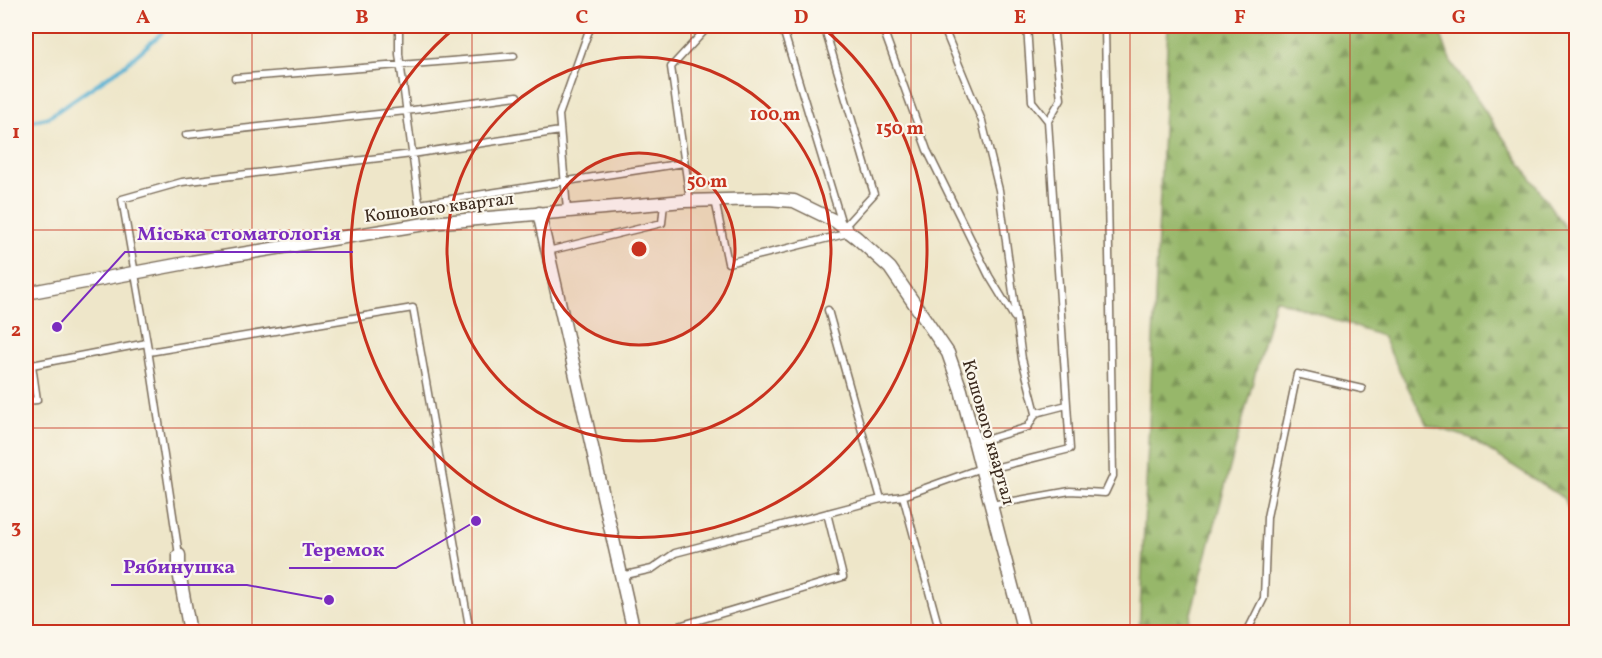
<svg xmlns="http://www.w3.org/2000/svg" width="1602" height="658" viewBox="0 0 1602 658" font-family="Vollkorn,serif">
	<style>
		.forest { fill: url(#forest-firs); stroke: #697044; stroke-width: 1.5 }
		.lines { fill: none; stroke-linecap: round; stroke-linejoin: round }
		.stream { stroke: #55b1d3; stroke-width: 4 }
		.lane-casing { stroke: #7a6c5a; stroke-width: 9 }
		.street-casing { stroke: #7a6c5a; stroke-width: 15 }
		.lane { stroke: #fff; stroke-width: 6 }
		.street { stroke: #fff; stroke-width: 12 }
		.grid { fill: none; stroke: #c8321e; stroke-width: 1.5; stroke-opacity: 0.55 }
		.ring { fill: none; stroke: #c8321e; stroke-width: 3 }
		.labels { text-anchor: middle; stroke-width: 4.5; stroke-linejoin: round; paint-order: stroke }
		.street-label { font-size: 18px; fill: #3b2a1e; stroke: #fbf7ec }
		.centre { fill: #c8321e; stroke: #fbf7ec; stroke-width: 3 }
		.ring-label { font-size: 18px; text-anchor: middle; font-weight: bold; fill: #c8321e; stroke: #fbf7ec; stroke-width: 4.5; stroke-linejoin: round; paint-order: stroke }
		.leader { fill: none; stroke: #7b2cbf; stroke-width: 2 }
		.callout-dot { fill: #7b2cbf; stroke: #fbf7ec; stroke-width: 2 }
		.callout-label { font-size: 20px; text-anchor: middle; font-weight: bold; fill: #7b2cbf; stroke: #fbf7ec; stroke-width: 4.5; stroke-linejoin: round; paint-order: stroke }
		.neatline { fill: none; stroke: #c8321e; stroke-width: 2 }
		.grid-label { font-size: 20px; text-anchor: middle; font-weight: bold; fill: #c8321e }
	</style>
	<defs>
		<pattern id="forest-firs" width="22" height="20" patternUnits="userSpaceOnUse" patternTransform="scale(1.5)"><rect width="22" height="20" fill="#97b76a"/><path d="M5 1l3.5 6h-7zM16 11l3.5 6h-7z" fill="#7c9557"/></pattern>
	</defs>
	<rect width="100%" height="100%" fill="#fbf7ec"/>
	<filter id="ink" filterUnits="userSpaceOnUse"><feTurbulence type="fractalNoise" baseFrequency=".0167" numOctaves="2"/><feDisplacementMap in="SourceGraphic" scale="12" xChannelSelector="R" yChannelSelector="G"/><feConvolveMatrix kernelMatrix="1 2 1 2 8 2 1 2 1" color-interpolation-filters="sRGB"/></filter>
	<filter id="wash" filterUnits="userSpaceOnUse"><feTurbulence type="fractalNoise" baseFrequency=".008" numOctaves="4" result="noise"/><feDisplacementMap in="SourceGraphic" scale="24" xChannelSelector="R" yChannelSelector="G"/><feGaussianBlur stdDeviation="1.35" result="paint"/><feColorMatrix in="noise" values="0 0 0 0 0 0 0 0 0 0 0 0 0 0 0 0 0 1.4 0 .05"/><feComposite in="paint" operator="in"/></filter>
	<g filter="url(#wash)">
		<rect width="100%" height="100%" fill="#eee6c9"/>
		<path class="forest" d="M 1168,26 L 1438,26 L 1450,60 L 1576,244 L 1576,534 L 1565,499 L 1470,438 L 1427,425 L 1382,336 L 1275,299 L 1186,632 L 1139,632 Z"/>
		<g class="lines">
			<path class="stream" d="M 26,122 L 47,118 L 125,65 L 170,26"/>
		</g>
	</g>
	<g filter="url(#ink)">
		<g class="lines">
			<defs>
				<path id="lane" d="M 399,26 L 399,54 L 419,204 L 684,163
					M 782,26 L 842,224
					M 824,26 L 874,194 L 843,228
					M 882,26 L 927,150 L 989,276 L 1014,317
					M 943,26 L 982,121 L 999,190 L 1022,359 L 1036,413 L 1028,427 L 975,443
					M 1027,26 L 1032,101 L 1048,121
					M 235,78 L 514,56
					M 186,135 L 406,111 L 517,96
					M 690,200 L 671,67 L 707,28 L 713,26
					M 715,200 L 728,263 L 849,233
					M 567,210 L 559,115 L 588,33 L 592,26
					M 548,251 L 662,223 L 664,203
					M 828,310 L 881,499
					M 149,352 L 413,308 L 470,632
					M 26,401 L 37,400 L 32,365 L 147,343
					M 1036,413 L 1067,405
					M 982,471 L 1070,449 L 1048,121 L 1061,99 L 1053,26
					M 991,505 L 1070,491 L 1105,493 L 1113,476 L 1105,26
					M 179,555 L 147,343 L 122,199 L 182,182 L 412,154 L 560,131
					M 621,576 L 652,569 L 675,553 L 881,499 L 903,496
					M 659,632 L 843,577 L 827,513
					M 940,632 L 903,496 L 981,468
					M 1247,632 L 1264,598 L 1267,517 L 1297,374 L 1362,389"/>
				<path id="street" d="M 539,213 L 634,632
					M 26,293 L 192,262 L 431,223 L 684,201 L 767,199 L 794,201 L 835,221 L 857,238 L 890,268 L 948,353 L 961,390 L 1024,632
					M 179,555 L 179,572 L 190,632"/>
			</defs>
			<use href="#lane" class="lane-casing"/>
			<use href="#street" class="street-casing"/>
			<use href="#lane" class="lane"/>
			<use href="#street" class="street"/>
		</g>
	</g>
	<path class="grid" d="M 252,26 L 252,632M 472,26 L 472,632M 691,26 L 691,632M 911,26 L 911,632M 1130,26 L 1130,632M 1350,26 L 1350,632M 26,230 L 1576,230M 26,428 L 1576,428"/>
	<circle cx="639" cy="249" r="96" fill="#c8321e" fill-opacity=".12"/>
	<g class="ring">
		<circle cx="639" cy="249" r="96"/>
		<circle cx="639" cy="249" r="192"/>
		<path d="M822 27A288 288 0 1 1 456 27"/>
	</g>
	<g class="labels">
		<g class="street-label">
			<text transform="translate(439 207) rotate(-7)" y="6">Кошового квартал</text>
			<text transform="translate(989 432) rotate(74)" y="6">Кошового квартал</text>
		</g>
	</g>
	<circle cx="639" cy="249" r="9" class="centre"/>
	<g class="ring-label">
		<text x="775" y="120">100 m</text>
		<text x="900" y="134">150 m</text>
		<text x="707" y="187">50 m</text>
	</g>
	<path class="leader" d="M57 327L125 252H353M476 521L396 568H289M329 600L247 585H111"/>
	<g class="callout-dot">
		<circle cx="57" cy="327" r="6"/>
		<circle cx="476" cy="521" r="6"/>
		<circle cx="329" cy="600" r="6"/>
	</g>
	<g class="callout-label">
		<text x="239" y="240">Міська стоматологія</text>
		<text x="343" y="556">Теремок</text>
		<text x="179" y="573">Рябинушка</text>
	</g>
	<rect width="1602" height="658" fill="none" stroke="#fbf7ec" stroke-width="66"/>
	<rect x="33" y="33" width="1536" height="592" class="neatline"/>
	<g class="grid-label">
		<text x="143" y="23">A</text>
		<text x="362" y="23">B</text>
		<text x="582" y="23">C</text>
		<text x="801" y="23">D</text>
		<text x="1020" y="23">E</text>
		<text x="1240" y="23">F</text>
		<text x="1459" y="23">G</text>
		<text x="16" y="138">1</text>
		<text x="16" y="336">2</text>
		<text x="16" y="533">3</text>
	</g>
</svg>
